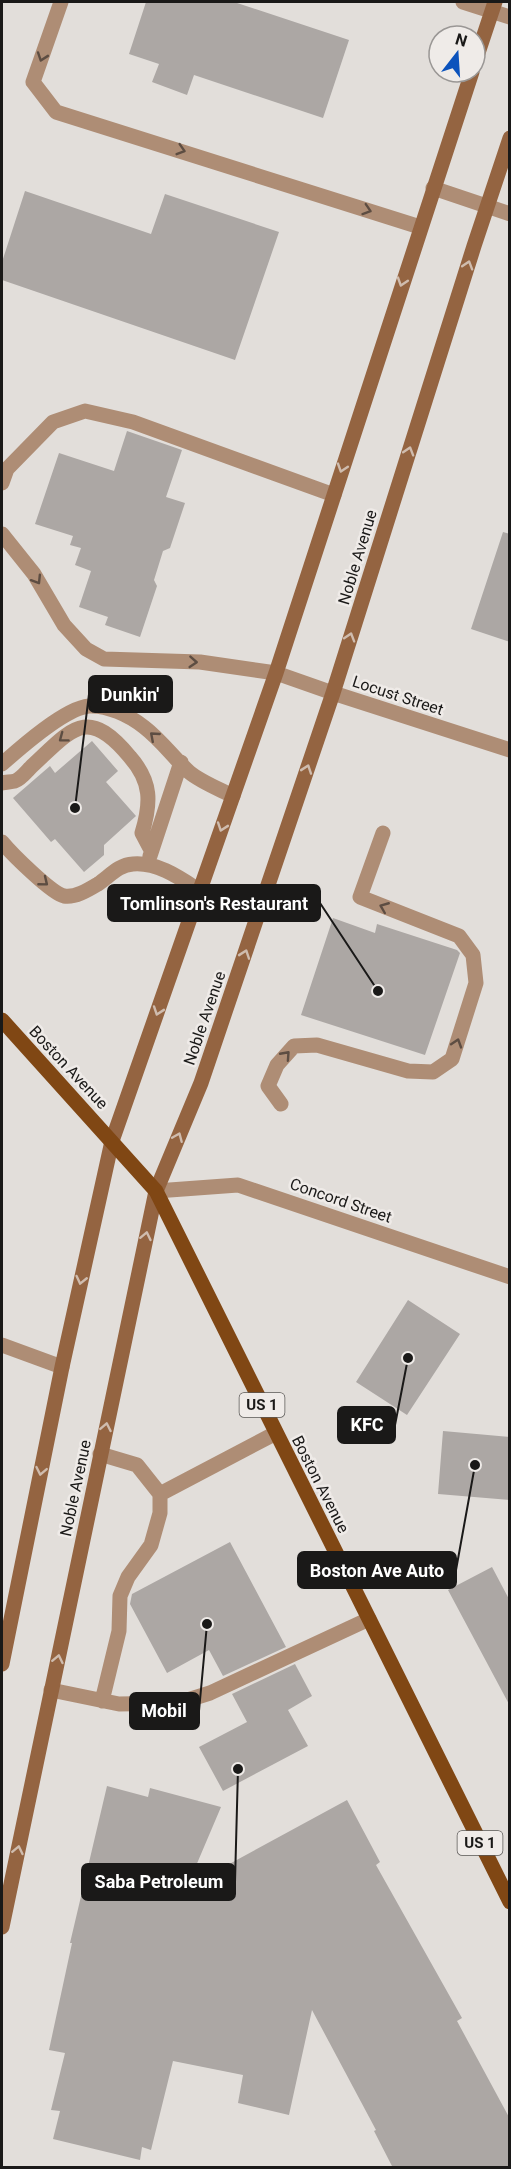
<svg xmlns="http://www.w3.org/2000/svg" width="511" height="2169" viewBox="0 0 511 2169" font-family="Roboto,sans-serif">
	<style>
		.building { fill: #aca7a4 }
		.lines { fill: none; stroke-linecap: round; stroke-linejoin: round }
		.service { stroke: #ae8d75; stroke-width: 15 }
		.minor { stroke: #ae8d75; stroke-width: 15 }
		.secondary { stroke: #946441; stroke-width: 15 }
		.primary { stroke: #804714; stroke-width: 15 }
		.oneway { stroke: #5d4d42 }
		.oneway2 { stroke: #cfbcae }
		.labels { text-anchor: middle; stroke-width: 5; stroke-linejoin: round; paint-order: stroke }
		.shield { fill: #efebe8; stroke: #5a5856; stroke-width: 1.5 }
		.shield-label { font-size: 15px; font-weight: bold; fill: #1a1918 }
		.street-label { font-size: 16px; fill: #1a1918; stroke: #efebe8 }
		.leader { fill: none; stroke: #1a1918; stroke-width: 2 }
		.callout-dot { fill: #1a1918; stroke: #efebe8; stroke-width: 2 }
		.callout { fill: #1a1918; stroke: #1a1918; stroke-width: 2 }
		.callout-label { font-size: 18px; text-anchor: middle; font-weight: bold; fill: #fff }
	</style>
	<rect width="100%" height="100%" fill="#e2deda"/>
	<path class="building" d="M 146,2 L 234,2 L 349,40 L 323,118 L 194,75 L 187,95 L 152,82 L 159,64 L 129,54 Z
		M 25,191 L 151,234 L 165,194 L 279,232 L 235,360 L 2,280 L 2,262 Z
		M 127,431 L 182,450 L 166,497 L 185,503 L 170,548 L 163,551 L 154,580 L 157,586 L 140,637 L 105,625 L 108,617 L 79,607 L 91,571 L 75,565 L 81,548 L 70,545 L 73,536 L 35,524 L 59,453 L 114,471 Z
		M 503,532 L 510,534 L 510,642 L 471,629 Z
		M 92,741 L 118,771 L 106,782 L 136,816 L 104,845 L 104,855 L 84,872 L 55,839 L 51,842 L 13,798 L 50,766 L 55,773 Z
		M 333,918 L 375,933 L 377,924 L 457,950 L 460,953 L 425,1055 L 301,1015 Z
		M 408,1300 L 460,1334 L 407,1415 L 356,1382 Z
		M 443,1431 L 510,1437 L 510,1500 L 438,1494 Z
		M 230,1542 L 286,1647 L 223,1676 L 209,1650 L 167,1673 L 130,1604 L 132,1594 Z
		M 492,1567 L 510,1601 L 510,1706 L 448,1590 Z
		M 295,1664 L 312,1696 L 288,1710 L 308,1746 L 223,1791 L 199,1747 L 247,1722 L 232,1694 Z
		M 107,1786 L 148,1797 L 150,1788 L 221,1807 L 187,1887 L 347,1800 L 380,1862 L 376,1865 L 462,2018 L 457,2021 L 510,2119 L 510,2168 L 393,2168 L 374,2131 L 376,2130 L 312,2010 L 289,2115 L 238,2103 L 243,2075 L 173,2061 L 151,2150 L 142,2147 L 140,2160 L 53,2139 L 60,2111 L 51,2110 L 65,2053 L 49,2050 L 72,1943 L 70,1943 Z"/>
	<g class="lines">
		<path class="service" d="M 61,2 L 33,82 L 56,112 L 420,227
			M 463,2 L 510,17
			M 2,483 L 7,469 L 53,422 L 85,411 L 133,422 L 334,495
			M 2,534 L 34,574 L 64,625 L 86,649 L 104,659 L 200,662 L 276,673
			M 2,764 C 20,748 65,708 89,706 C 107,705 129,715 144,727 C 161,740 173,757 189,772 C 201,782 219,789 233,796
			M 2,783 C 6,782 11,782 15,781 C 21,779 27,771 32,766 C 72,729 87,705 130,757 C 152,782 151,803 142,833 L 151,850
			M 2,842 C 11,853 51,893 64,896 C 75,898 88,890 98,884 C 110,876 118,865 133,864 C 158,862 180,878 200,891
			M 150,856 L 181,762
			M 281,1104 L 268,1086 L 277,1065 L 294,1046 L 317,1045 L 408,1071 L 433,1072 L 452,1059 L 476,983 L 473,955 L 459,936 L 360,897 L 383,833
			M 2,1345 L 62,1367
			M 100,1454 L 137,1465 L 160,1494 L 160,1513 L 151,1545 L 128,1577 L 120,1596 L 119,1631 L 102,1701
			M 160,1494 L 276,1433
			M 51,1690 L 119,1704 L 178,1703 L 210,1693 L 369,1619"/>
		<path class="minor" d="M 433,188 L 510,214
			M 276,673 L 333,693 L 510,750
			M 156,1191 L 238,1185 L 510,1277"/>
		<path class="secondary" d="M 475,62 L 495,2
			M 2,1664 L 62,1367 L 112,1141 L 276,673 L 472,72
			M 2,1927 L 156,1191 L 201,1083 L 333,693 L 474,246 L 510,138"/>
		<path class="primary" d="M 2,1020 L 156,1191 L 510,1902"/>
	</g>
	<defs><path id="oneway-chevron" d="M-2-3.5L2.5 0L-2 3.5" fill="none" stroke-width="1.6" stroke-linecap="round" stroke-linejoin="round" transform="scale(1.5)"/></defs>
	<g class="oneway">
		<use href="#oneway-chevron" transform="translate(42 57) rotate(109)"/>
		<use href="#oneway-chevron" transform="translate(181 150) rotate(17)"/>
		<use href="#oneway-chevron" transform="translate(367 210) rotate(18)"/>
		<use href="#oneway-chevron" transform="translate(37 580) rotate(58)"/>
		<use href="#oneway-chevron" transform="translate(193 662) rotate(4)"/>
		<use href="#oneway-chevron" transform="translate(154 736) rotate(-139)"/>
		<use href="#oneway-chevron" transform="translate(63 738) rotate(143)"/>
		<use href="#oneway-chevron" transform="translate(44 882) rotate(39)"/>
		<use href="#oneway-chevron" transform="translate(384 907) rotate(-158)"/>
		<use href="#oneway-chevron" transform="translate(457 1043) rotate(-72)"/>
		<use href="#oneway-chevron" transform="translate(286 1055) rotate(-48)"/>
	</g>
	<g class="oneway2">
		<use href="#oneway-chevron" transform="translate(468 265) rotate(-73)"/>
		<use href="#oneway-chevron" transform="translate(402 282) rotate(108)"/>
		<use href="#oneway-chevron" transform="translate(409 451) rotate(-73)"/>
		<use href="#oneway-chevron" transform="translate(342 468) rotate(108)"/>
		<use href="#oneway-chevron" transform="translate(350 637) rotate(-73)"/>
		<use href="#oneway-chevron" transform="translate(307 769) rotate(-71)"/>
		<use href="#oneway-chevron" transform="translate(222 827) rotate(109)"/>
		<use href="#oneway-chevron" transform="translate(245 954) rotate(-71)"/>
		<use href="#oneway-chevron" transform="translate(158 1011) rotate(109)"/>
		<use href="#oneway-chevron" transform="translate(178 1137) rotate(-67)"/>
		<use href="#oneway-chevron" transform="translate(146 1236) rotate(-78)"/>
		<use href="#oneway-chevron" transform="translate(81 1280) rotate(103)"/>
		<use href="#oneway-chevron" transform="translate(106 1427) rotate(-79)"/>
		<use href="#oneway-chevron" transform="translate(41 1471) rotate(101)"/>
		<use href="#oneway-chevron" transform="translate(58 1659) rotate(-78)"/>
		<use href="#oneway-chevron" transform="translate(18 1850) rotate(-78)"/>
	</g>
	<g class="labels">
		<g class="shield">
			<rect x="239.5" y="1393" width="45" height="24" rx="4.5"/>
			<rect x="457.5" y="1831" width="45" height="24" rx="4.5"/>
		</g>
		<g class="shield-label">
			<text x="262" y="1410">US 1</text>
			<text x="480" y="1848">US 1</text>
		</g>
		<g class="street-label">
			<text transform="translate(357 557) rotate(-73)" y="6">Noble Avenue</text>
			<text transform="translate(398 695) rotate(18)" y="6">Locust Street</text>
			<text transform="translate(204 1018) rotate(-71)" y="6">Noble Avenue</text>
			<text transform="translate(69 1067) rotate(47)" y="6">Boston Avenue</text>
			<text transform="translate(341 1200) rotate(19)" y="6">Concord Street</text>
			<text transform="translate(321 1484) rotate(63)" y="6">Boston Avenue</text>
			<text transform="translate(75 1488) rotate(-78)" y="6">Noble Avenue</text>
		</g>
	</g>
	<path class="leader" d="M75 808L89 694M378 991L320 903M408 1358L395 1425M475 1465L456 1570M207 1624L199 1711M238 1769L235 1882"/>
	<g class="callout-dot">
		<circle cx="75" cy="808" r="6"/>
		<circle cx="378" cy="991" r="6"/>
		<circle cx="408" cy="1358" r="6"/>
		<circle cx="475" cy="1465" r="6"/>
		<circle cx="207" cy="1624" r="6"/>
		<circle cx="238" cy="1769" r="6"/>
	</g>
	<g class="callout">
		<rect x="89" y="676" width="83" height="36" rx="6"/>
		<rect x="108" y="885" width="212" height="36" rx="6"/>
		<rect x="338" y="1407" width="57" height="36" rx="6"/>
		<rect x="298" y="1552" width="158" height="36" rx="6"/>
		<rect x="130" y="1693" width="69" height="36" rx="6"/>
		<rect x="82" y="1864" width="153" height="36" rx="6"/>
	</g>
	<g class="callout-label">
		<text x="130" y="701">Dunkin'</text>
		<text x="214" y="910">Tomlinson's Restaurant</text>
		<text x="367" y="1431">KFC</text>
		<text x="377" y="1577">Boston Ave Auto</text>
		<text x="164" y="1717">Mobil</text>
		<text x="159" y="1888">Saba Petroleum</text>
	</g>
	<rect width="511" height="2169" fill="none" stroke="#1a1918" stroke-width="6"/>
	<g transform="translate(457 54) rotate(17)"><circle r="28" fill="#efebe8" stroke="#9a9795" stroke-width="1.5"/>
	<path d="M0-4.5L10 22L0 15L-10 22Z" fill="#0b52bc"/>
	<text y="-9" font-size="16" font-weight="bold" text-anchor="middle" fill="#1a1918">N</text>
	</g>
</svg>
